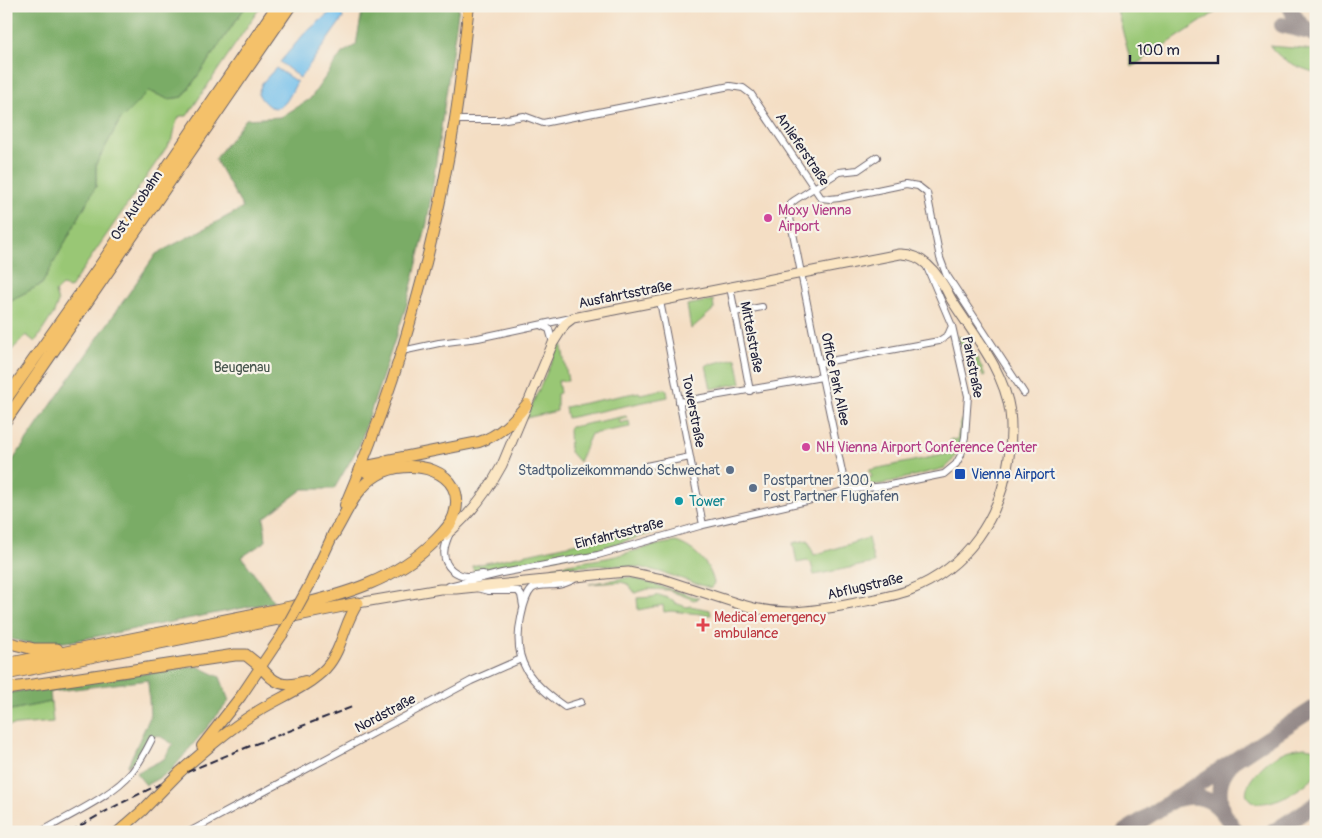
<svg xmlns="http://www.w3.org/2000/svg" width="1322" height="838" viewBox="0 0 1322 838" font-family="Pangolin,sans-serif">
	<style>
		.green { fill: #99c775; stroke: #5e7458 }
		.forest { fill: #7aac66; stroke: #4e6750 }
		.water { fill: #72bfec; stroke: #4a7094 }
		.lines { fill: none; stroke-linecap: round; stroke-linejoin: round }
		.taxiway { stroke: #8b8080; stroke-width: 16 }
		.street-casing { stroke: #6c646b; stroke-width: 8 }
		.secondary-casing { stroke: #6c646b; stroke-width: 11 }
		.primary-casing { stroke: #6c646b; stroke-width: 12 }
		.highway-casing { stroke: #6c646b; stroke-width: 13 }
		.street { stroke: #fff; stroke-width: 6 }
		.secondary { stroke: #fbe6c3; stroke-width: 9 }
		.primary { stroke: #f4c16a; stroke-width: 10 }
		.highway { stroke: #f4c16a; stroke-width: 11 }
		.rail { stroke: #22223b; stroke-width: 2; stroke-dasharray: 8 4; stroke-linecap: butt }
		.secondary-bridge-casing { stroke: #6c646b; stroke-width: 11; stroke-linecap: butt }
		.primary-bridge-casing { stroke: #6c646b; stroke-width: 12; stroke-linecap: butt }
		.secondary-bridge { stroke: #fbe6c3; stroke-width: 9 }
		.primary-bridge { stroke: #f4c16a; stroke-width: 10 }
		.hotel-dot { fill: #d1479c; stroke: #f7f3e8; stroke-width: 2 }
		.service-dot { fill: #5c6f8a; stroke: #f7f3e8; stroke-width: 2 }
		.transit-dot { fill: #1a4fb4; stroke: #f7f3e8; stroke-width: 2 }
		.culture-dot { fill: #0f9aa8; stroke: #f7f3e8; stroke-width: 2 }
		.health-dot { fill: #e0444e; stroke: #f7f3e8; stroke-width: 2 }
		.labels { text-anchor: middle; stroke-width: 4.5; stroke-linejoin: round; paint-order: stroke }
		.street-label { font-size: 14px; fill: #22223b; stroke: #f7f3e8 }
		.hotel-label { font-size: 14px; fill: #b23c85; stroke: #f7f3e8; text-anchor: start }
		.park-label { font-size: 14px; fill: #46544c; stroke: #f7f3e8 }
		.service-label { font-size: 14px; fill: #4e5e75; stroke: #f7f3e8; text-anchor: end }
		.transit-label { font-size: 14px; fill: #164399; stroke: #f7f3e8; text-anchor: start }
		.culture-label { font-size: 14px; fill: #0d838f; stroke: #f7f3e8; text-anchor: start }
		.health-label { font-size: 14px; fill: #be3a42; stroke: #f7f3e8; text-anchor: start }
	</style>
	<rect width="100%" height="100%" fill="#f7f3e8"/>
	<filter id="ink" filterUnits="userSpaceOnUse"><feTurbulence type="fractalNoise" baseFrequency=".02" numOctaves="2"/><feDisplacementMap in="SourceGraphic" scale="10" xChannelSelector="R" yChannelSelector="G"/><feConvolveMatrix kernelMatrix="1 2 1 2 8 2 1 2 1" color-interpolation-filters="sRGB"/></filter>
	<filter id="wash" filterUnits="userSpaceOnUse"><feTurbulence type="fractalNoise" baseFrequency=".0096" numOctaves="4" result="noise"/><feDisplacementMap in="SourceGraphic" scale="20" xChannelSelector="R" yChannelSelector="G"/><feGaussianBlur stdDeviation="1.12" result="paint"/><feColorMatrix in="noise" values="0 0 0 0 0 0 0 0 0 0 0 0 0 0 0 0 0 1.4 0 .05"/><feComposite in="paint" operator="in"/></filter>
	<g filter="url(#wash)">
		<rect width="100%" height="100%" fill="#f4dec4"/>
		<path class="green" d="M 246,6 L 261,6 L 187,116 L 180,116 L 176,123 L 173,138 L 70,288 L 62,286 L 55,292 L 58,302 L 54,313 L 35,342 L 26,335 L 12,350 L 6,349 L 6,330 L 11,300 L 42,284 L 96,186 L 96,164 L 120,120 L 149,91 L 168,99 L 183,97 Z
			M 1116,6 L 1225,6 L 1132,67 Z
			M 1270,46 L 1305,49 L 1316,51 L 1316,73 C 1298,67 1282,62 1270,46 Z
			M 713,300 L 714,309 L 691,329 L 687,305 Z
			M 958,335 C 971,346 979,360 985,375 L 983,376 C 974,358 963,360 958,335 Z
			M 561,341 L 568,381 L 558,381 L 560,393 L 557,394 L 557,411 L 526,418 Z
			M 736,358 L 741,383 L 711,389 L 706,365 Z
			M 665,389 L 667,390 L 668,397 L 567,418 L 565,407 L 639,392 L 640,394 Z
			M 626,416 L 627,418 L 619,420 L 620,423 L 629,421 L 630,427 L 591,434 L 579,462 L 570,452 L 569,429 L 571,427 Z
			M 964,420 C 961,437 960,457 945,468 L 882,484 L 858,486 L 857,483 L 860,480 L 872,477 L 869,470 L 947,454 L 951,439 L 957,440 L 961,421 Z
			M 651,527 L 653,533 L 585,553 L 535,560 L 474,572 L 472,566 Z
			M 868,538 L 874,563 L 814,575 L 811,563 L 807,561 L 797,563 L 793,543 L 808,540 L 814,555 Z
			M 676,542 C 695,548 710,564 714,583 L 711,588 C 688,582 666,572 643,568 C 613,563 583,566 553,569 L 553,567 C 571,563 589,561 607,558 C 630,553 653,544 676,542 Z
			M 630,577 L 699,598 L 694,600 L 668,590 L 648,589 L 635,593 L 628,584 L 621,582 L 589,584 Z
			M 659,595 L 673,600 L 675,603 L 687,607 L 690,606 L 710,610 L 711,615 L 671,611 L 664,612 L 663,605 L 638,610 L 637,598 L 652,597 Z
			M 51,702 L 53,722 L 6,726 L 6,711 Z
			M 1305,747 L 1316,749 C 1316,756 1318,766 1316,772 C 1311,787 1263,812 1250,800 C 1236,789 1266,761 1276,756 C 1286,750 1295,748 1305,747 Z"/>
		<path class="forest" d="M 6,6 L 246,6 L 183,97 L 168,99 L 149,91 L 120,120 L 96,164 L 96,186 L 42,284 L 11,300 L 6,330 Z
			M 363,6 L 459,6 L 427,223 L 407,304 L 359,446 L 334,489 L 303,489 L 264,518 L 266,541 L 242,557 L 274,602 L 73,641 L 37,645 L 6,638 L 6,470 L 156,254 L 243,208 L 215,159 L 246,119 L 281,117 L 310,99 L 342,53 L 356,45 Z
			M 197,666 L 220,677 L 229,701 L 170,772 L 146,785 L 136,773 L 164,759 L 173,744 L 158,735 L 150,738 L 138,757 L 127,767 L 150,717 L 148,680 L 50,692 L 51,702 L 6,711 L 6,693 Z"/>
		<path class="water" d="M 333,10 L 341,11 L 343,18 L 300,78 L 280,62 L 304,34 Z
			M 276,68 L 297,82 C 293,89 289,99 284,104 C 273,114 262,102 258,93 L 262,83 Z"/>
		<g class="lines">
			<path class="taxiway" d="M 1290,6 C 1294,19 1302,26 1313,34
				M 1282,25 L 1309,32
				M 1177,799 C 1209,790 1221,808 1236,832
				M 1222,810 C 1218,793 1218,779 1230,765
				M 1124,832 L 1316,707
				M 1273,832 L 1316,804"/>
		</g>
	</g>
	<g filter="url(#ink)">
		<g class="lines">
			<defs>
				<path id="street" d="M 455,120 L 500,120 L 524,116 L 543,123 L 730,86 L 743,88 L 751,94 L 821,198 L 830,199 L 839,198 L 906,184 L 918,186 L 927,193 L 940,258 L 946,274 L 1024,393
					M 730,287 L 750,391
					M 660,301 L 703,525
					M 735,312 L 762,307
					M 540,325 L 549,329 L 553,343
					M 402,351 L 439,343 L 478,338 L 571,318
					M 819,363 L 939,341 L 948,335 L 952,326
					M 679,402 L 822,377
					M 646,466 L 690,457
					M 846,490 L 819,363 L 789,213 L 791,203 L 795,200 L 839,172 L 858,170 L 877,157
					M 450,533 C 444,546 440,559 452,570 C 456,573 461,576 467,576 C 472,576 477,574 483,574
					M 573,580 C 570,581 566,583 562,584 C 554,587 539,583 532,589 C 525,596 523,609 521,618 C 511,662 531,683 565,707 L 581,702
					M 449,586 L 502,573 L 598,555 L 703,525 L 820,498 L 846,490 L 885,486 L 944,474 L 956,464 L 961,455 L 965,437 L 968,396 L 952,326 L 926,265
					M 477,588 L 488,591 L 518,591 L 521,595 L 523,606
					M 41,832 C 69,815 111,797 132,772 C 140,762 146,751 152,739
					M 189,832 L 471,681 L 521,659"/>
				<path id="secondary" d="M 445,536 C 468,517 488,491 502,465 L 553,343 L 565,324 L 573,318 L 900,254 C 925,253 941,278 951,299 C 973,334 1004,370 1010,412 C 1012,427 1011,442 1009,457 C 1001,517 967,568 910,590 C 891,597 870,600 851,604 C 809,612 780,617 739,604
					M 358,603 L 440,589 L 456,589 L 615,573 L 628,572 L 662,579"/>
				<path id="primary" d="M 362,467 L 382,463 L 388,460 L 479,442 C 500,435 513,421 527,404
					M 345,505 C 398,382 434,252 455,119 C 461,82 464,44 469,6
					M 310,584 L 336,528
					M 261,667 C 274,684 284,688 305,681
					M 202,746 L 241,696 L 282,635
					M 180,772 C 204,751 228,730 255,713 C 278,698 307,688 326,668 C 343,649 344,622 358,603
					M 118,832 L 142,811"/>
				<path id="highway" d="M 6,399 L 102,263 L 277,6
					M 6,420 L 290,6
					M 362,467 C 366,473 370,474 377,474
					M 6,642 L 34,649 L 57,649
					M 6,664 L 290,607 C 344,595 396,580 436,540 C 443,533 451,525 454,516 C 470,469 408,456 377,475 C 355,488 346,514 333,535
					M 6,674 L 358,603
					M 6,689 L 235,655 L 246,655 L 261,667"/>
			</defs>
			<use href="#street" class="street-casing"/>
			<use href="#secondary" class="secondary-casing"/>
			<use href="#primary" class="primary-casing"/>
			<use href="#highway" class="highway-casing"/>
			<use href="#street" class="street"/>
			<use href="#secondary" class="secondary"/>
			<use href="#primary" class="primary"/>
			<use href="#highway" class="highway"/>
			<path class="rail" d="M 70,832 C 158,778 256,744 352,707"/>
			<defs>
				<path id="secondary-bridge" d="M 662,579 L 739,604"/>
				<path id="primary-bridge" d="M 282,635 L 310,584
					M 142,811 L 180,772"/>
			</defs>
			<use href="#secondary-bridge" class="secondary-bridge-casing"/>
			<use href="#primary-bridge" class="primary-bridge-casing"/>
			<use href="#secondary-bridge" class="secondary-bridge"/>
			<use href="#primary-bridge" class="primary-bridge"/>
		</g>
	</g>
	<g class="hotel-dot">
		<circle cx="768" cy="218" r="5"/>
		<circle cx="806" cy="447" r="5"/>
	</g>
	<g class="service-dot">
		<circle cx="730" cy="470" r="5"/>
		<circle cx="753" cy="488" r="5"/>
	</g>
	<rect class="transit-dot" x="954" y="468" width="12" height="12" rx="2.5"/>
	<circle class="culture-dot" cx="679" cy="501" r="5"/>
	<path class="health-dot" d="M700.5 617.5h5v5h5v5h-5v5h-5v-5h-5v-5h5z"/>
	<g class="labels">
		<g class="street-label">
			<text transform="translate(803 149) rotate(56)" y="5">Anlieferstraße</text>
			<text transform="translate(136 205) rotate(-56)" y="5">Ost Autobahn</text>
			<text transform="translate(625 294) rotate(-11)" y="5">Ausfahrtsstraße</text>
			<text transform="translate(752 337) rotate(79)" y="5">Mittelstraße</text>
			<text transform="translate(973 367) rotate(79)" y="5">Parkstraße</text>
			<text transform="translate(836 379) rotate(78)" y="5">Office Park Allee</text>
			<text transform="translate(694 411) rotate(79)" y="5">Towerstraße</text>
			<text transform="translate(619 533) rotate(-14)" y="5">Einfahrtsstraße</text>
			<text transform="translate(865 586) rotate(-13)" y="5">Abflugstraße</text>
			<text transform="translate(385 713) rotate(-28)" y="5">Nordstraße</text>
		</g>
		<g class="hotel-label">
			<text x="778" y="215">Moxy Vienna<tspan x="778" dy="16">Airport</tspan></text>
			<text x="816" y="452">NH Vienna Airport Conference Center</text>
		</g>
		<g class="park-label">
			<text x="242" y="372">Beugenau</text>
		</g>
		<g class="service-label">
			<text x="720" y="475">Stadtpolizeikommando Schwechat</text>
			<text x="763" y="485" text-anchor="start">Postpartner 1300,<tspan x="763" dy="16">Post Partner Flughafen</tspan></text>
		</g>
		<g class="transit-label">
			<text x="971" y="479">Vienna Airport</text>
		</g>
		<g class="culture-label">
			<text x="689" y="506">Tower</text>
		</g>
		<g class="health-label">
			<text x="714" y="622">Medical emergency<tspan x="714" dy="16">ambulance</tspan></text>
		</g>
	</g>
	<rect width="1322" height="838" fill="none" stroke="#f7f3e8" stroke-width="25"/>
	<path d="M1130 55v8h88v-8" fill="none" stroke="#22223b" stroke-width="2.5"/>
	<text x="1137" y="55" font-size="15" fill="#22223b" stroke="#f7f3e8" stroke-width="4" paint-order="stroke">100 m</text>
</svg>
